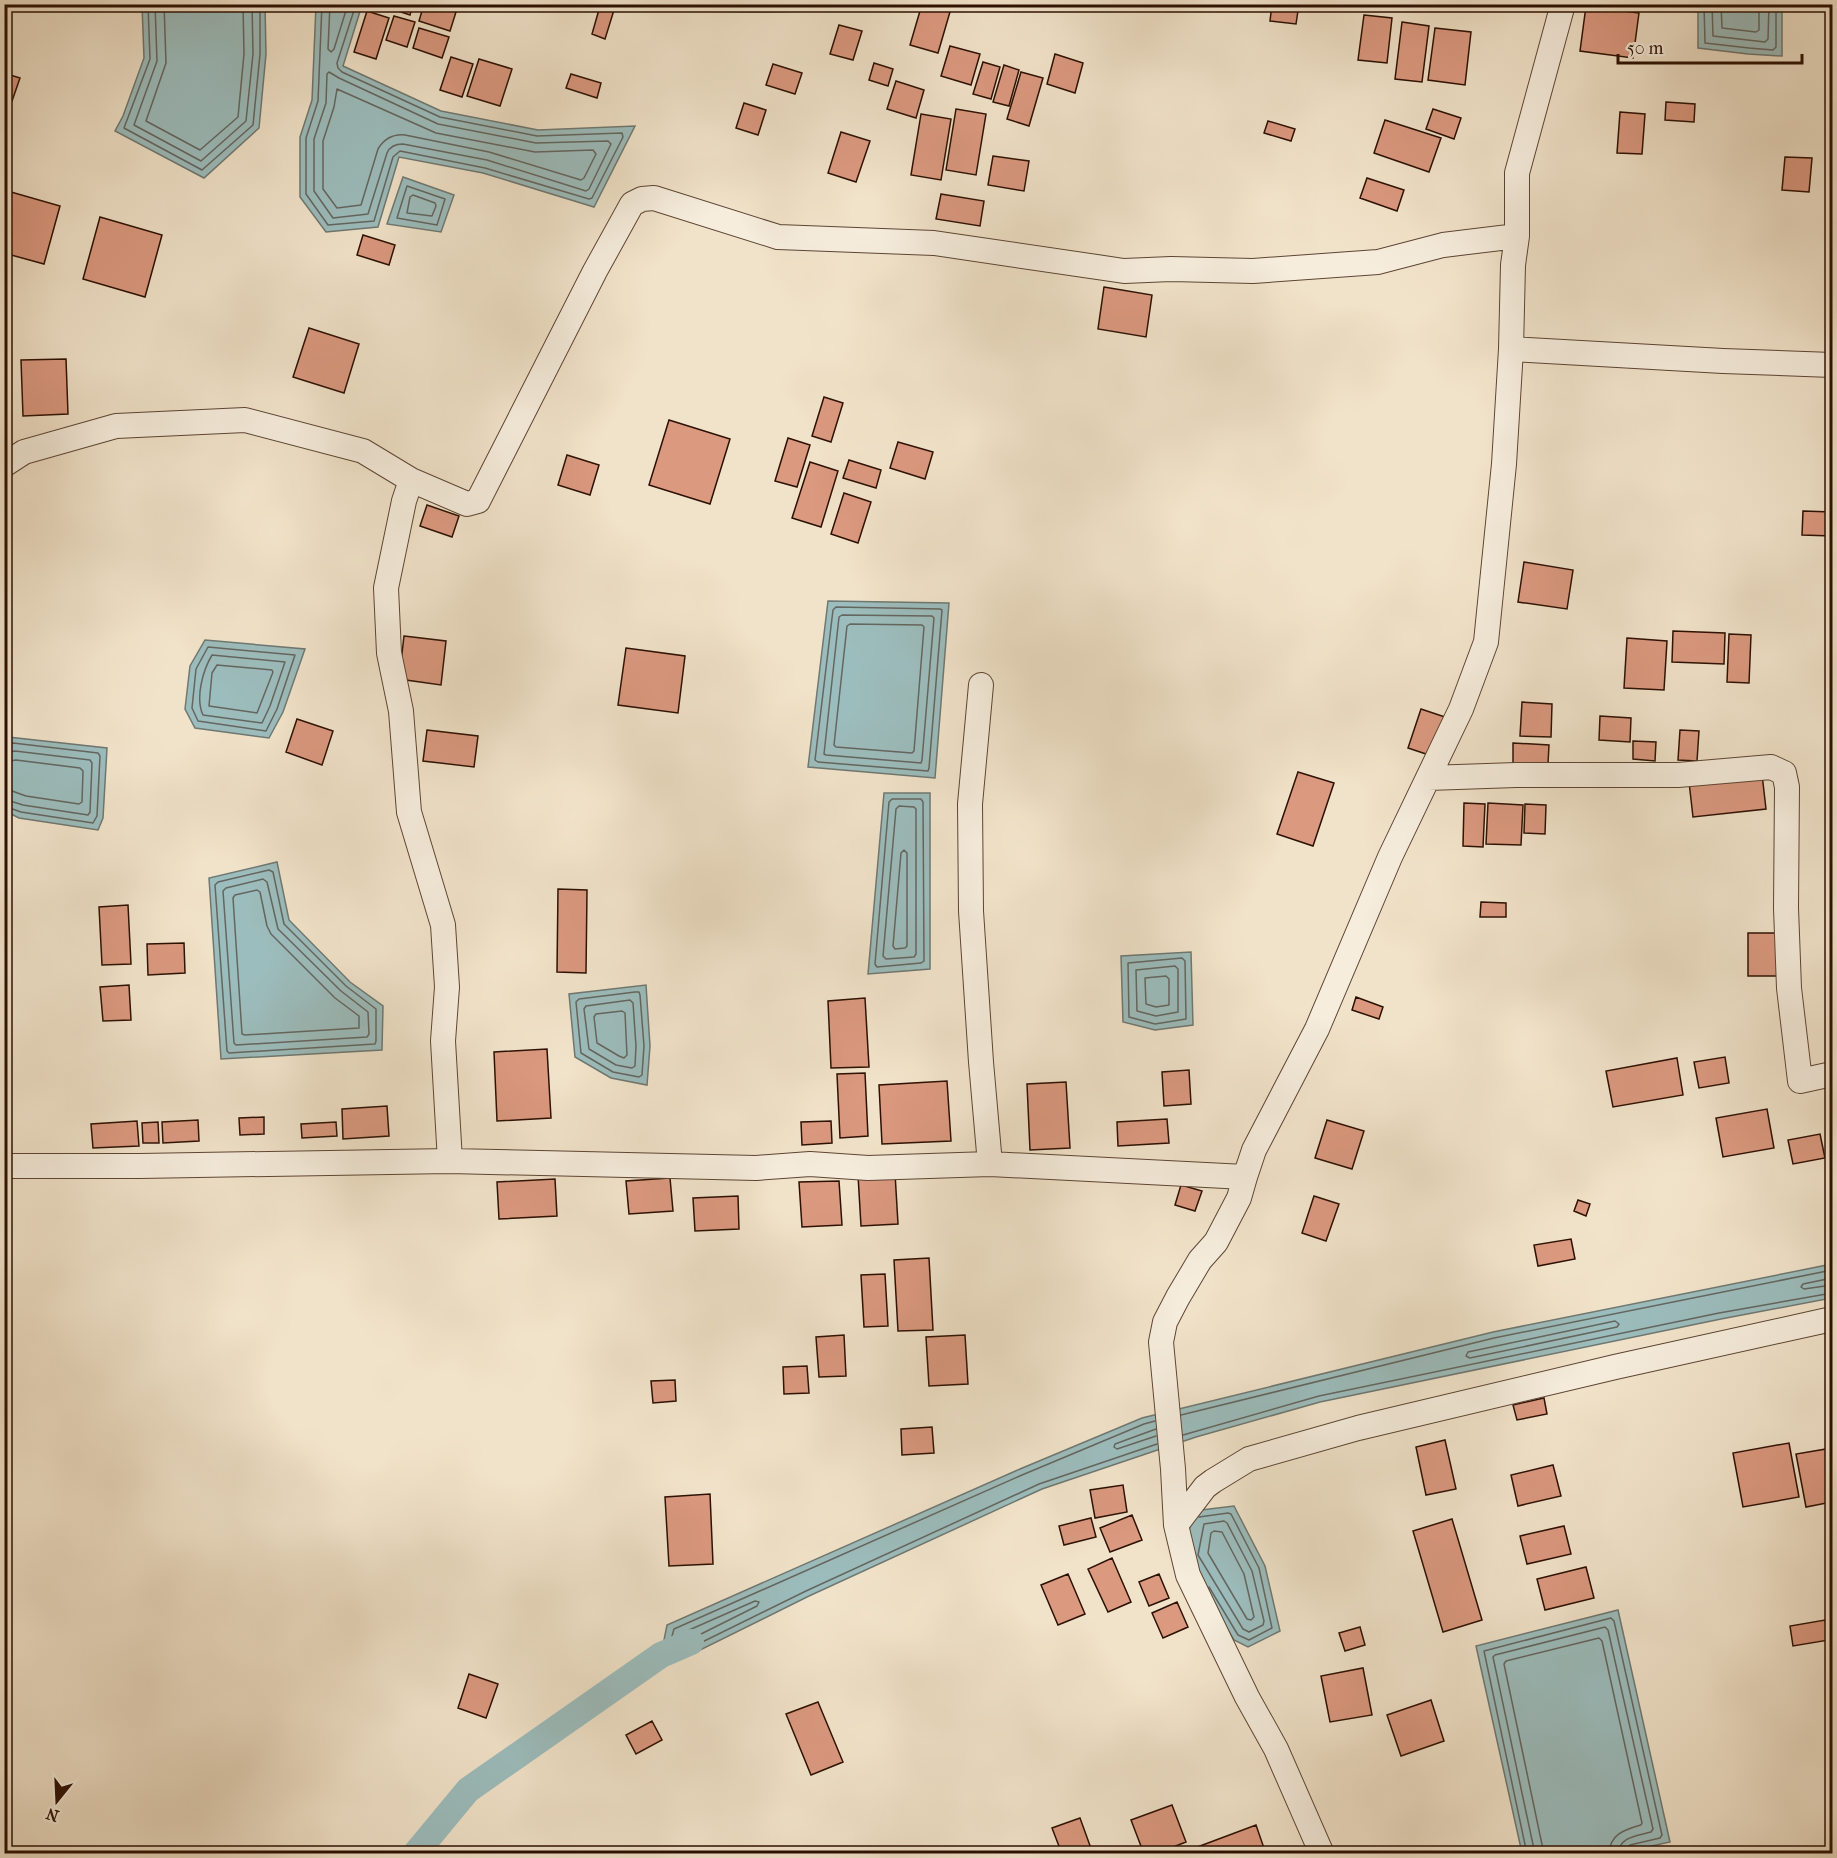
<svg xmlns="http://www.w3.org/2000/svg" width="1837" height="1858" viewBox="0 0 1837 1858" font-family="'IM FELL French Canon',serif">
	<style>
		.water { fill: #9cbdbd; stroke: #6f7872; stroke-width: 1.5 }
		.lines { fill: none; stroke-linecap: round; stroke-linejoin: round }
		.shore { stroke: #646660; stroke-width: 1.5 }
		.canal { stroke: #9cbdbd; stroke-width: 26 }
		.building { fill: #db9980; stroke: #2c1002; stroke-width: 1.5 }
		.street-casing { stroke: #5d4534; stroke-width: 26 }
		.street { stroke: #f6eddd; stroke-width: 24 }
	</style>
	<rect width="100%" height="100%" fill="#f1e3ca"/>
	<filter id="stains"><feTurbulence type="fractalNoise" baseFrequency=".00333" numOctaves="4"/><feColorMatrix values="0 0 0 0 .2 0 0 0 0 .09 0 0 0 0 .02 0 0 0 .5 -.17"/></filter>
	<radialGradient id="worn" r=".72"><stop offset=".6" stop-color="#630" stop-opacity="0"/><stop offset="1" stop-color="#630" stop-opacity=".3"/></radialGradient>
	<path class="water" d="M 142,5 L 265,5 L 266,54 L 259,128 L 204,178 L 115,131 L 123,116 L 144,58 Z
		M 316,5 L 362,5 L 343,66 L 441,111 L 538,130 L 635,126 L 594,207 L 483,173 L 399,157 L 378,227 L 326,232 L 300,197 L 300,137 L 312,100 Z
		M 670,5 L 828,5 L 814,11 L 760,12 L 687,11 Z
		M 1698,5 L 1782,5 L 1782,56 L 1748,54 L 1698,48 Z
		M 403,177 L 454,195 L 441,232 L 387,224 Z
		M 828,601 L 949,603 L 935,778 L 808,767 Z
		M 205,640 L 305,649 L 283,712 L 269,738 L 195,728 L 185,709 L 190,666 Z
		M 8,737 L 107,748 L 103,818 L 98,830 L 19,818 L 5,811 L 4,748 Z
		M 884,793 L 930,793 L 930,969 L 868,974 Z
		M 277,862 L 289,920 L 350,982 L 383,1006 L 382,1050 L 221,1059 L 209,878 Z
		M 1191,952 L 1193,1025 L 1155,1030 L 1123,1022 L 1121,956 Z
		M 646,985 L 650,1046 L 647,1085 L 611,1078 L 575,1057 L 569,994 Z
		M 1832,1264 L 1832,1298 L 1721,1319 L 1320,1402 L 1196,1437 L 1042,1489 L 809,1596 L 690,1655 L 661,1655 L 667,1625 L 1020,1469 L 1142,1418 L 1493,1332 Z
		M 1234,1506 L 1265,1566 L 1280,1631 L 1248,1647 L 1234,1640 L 1184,1557 L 1193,1511 Z
		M 1618,1610 L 1670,1842 L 1620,1853 L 1522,1853 L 1476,1646 Z"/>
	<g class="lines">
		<path class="shore" d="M 148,4 L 150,59 L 124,128 L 202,170 L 253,125 L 260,54 L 260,4
			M 155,4 L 157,61 L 134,125 L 201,161 L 246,121 L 253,54 L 252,4
			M 164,4 L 166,63 L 146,121 L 200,150 L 238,117 L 244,54 L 243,4
			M 322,4 L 318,101 L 306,138 L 306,194 L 328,225 L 374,221 L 393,157 L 400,151 L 485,168 L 589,199 L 592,198 L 623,137 L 622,133 L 537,136 L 440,117 L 342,72 L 338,68 L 337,63 L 356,4
			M 330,4 L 328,49 L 331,52 L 334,49 L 348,4
			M 688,4 L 760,6 L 813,4
			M 1704,4 L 1705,43 L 1749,48 L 1773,50 L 1776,47 L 1776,4
			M 1712,4 L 1713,36 L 1765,42 L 1768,39 L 1769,4
			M 1721,4 L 1722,28 L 1756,32 L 1759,30 L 1759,4
			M 329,72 L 339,78 L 438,124 L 536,143 L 608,141 L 611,144 L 589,189 L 586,191 L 487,160 L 403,144 C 396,144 390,146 387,153 L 368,214 L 333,218 L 314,191 L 314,139 L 326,103 L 327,74 Z
			M 337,89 L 436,133 L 535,152 L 593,150 L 596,154 L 584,178 L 581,180 L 489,152 L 405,135 C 393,134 384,139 378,149 L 361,205 L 337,208 L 323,189 L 323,141 L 334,107 Z
			M 407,186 L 445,199 L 437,225 L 397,218 Z
			M 413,195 L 435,203 L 436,206 L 432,216 L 407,213 L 410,197 Z
			M 836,607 L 940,609 L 942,610 L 929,768 L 928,771 L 818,762 L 815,760 L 833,610 Z
			M 842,615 L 932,616 L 934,618 L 922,760 L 921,763 L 826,755 L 824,754 L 839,617 Z
			M 850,624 L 922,625 L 924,627 L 914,751 L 912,753 L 836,747 L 834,745 L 847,626 Z
			M 208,647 L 295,655 L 277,709 L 266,731 L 198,721 L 192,708 L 196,669 Z
			M 212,655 L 285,662 L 270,706 L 262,723 L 203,715 C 195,698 203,670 212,655 Z
			M 217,665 L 272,670 L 273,672 L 257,713 L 209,706 L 212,673 Z
			M 4,745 L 13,743 L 98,753 L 100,756 L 97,816 L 93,823 L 21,812 L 4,806
			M 4,753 L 15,751 L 90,760 L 92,763 L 90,812 L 88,815 L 23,805 L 4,799
			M 4,762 L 16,760 L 80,768 L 83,771 L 82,802 L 79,804 L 26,796 L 12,791 L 4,790
			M 892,799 L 921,799 L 923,802 L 924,961 L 921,963 L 877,967 L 875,964 L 889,802 Z
			M 899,806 L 914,807 L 916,809 L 916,954 L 914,957 L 886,959 L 883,956 L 896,809 Z
			M 904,850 L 907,853 L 907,946 L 905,948 L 895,949 L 893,946 L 901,853 Z
			M 269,870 L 273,872 L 284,924 L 346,986 L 376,1009 L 376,1041 L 375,1044 L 229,1053 L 227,1051 L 215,885 L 218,882 Z
			M 263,879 L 267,882 L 278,929 L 341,991 L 368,1012 L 369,1034 L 367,1037 L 236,1045 L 234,1043 L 223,891 L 226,888 Z
			M 257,890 L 260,892 L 267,926 L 271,934 L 335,998 L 359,1016 L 359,1028 L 245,1035 L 242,1034 L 233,898 L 235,895 Z
			M 1182,958 L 1185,961 L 1186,1019 L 1155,1024 L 1129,1017 L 1128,963 Z
			M 1175,966 L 1178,969 L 1178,1012 L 1156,1016 L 1137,1011 L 1136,970 Z
			M 1166,976 L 1169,979 L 1169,1005 L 1156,1007 L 1146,1004 L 1145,978 Z
			M 635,992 L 639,992 L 640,995 L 644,1046 L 642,1075 L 639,1077 L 613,1072 L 581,1053 L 576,1002 L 579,999 Z
			M 630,1000 L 633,1003 L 636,1046 L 635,1066 L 632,1068 L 616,1065 L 589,1049 L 584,1009 L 586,1006 Z
			M 622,1011 L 625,1013 L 627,1055 L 624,1058 L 619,1056 L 597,1043 L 594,1017 L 596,1014 Z
			M 1832,1278 L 1803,1284 L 1801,1287 L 1804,1289 L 1832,1285
			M 1615,1321 L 1619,1324 L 1617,1327 L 1470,1358 L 1466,1356 L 1468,1352 Z
			M 1181,1415 L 1494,1338 L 1832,1270
			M 1155,1421 L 1144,1424 L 1022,1475 L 674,1629 L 669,1647 L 672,1649 L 688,1649 L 806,1591 L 1039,1484 L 1157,1444
			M 1156,1429 L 1115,1444 L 1114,1447 L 1117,1449 L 1156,1436
			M 1183,1435 L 1319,1396 L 1719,1313 L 1832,1293
			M 1199,1517 L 1228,1513 L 1231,1514 L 1259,1568 L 1272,1628 L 1249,1640 L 1238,1635 L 1209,1587
			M 1224,1521 L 1227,1523 L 1252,1571 L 1264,1621 L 1263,1625 L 1249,1632 L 1243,1629 L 1198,1555 L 1204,1524 Z
			M 1214,1531 L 1222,1532 L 1244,1574 L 1254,1617 L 1251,1620 L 1247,1619 L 1208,1553 L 1211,1533 Z
			M 755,1601 L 759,1602 L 757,1606 L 687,1641 L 678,1640 L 680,1634 Z
			M 1527,1854 L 1484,1651 L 1611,1618 L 1614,1621 L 1662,1835 L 1660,1838 L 1630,1845 L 1626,1849 L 1626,1854
			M 1535,1854 L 1493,1657 L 1495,1655 L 1605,1627 L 1608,1630 L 1653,1829 L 1651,1832 C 1637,1836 1620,1836 1618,1854
			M 1544,1854 L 1504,1664 L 1506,1661 L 1599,1638 L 1602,1641 L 1642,1823 L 1641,1825 C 1624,1830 1610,1834 1609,1854"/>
		<path class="canal" d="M 415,1854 L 468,1790 L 661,1655 L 691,1642"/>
	</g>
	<path class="building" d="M 377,4 L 413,4 L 410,15 Z
		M 424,4 L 433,4 L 456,12 L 450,31 L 419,21 Z
		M 922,4 L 952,5 L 938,53 L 910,45 Z
		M 1272,4 L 1299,4 L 1296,24 L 1270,21 Z
		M 600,6 L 614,10 L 605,39 L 592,34 Z
		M 1586,6 L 1639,13 L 1633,58 L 1580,51 Z
		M 367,11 L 389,18 L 376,59 L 354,52 Z
		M 1364,15 L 1392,18 L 1387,63 L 1358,60 Z
		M 394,16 L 415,22 L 407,47 L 386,40 Z
		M 1402,22 L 1429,26 L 1422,82 L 1395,79 Z
		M 839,25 L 862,31 L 853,60 L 830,54 Z
		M 419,28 L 449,37 L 442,58 L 413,48 Z
		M 1435,28 L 1471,32 L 1465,85 L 1428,80 Z
		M 950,46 L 980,54 L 971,85 L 941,76 Z
		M 1055,54 L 1083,63 L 1075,93 L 1047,84 Z
		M 451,57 L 473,64 L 462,97 L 440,90 Z
		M 479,59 L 512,69 L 500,106 L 467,96 Z
		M 983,62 L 1000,67 L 991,99 L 973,94 Z
		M 874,63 L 893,69 L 888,86 L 869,80 Z
		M 773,64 L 802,73 L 795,94 L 766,85 Z
		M 1004,65 L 1019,70 L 1009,106 L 993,102 Z
		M 1021,72 L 1043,78 L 1029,126 L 1007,119 Z
		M 4,73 L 20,78 L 12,101 L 4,99 Z
		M 571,74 L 601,83 L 597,98 L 566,88 Z
		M 896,81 L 924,90 L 916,118 L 887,109 Z
		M 1666,102 L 1695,104 L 1694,122 L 1665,120 Z
		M 744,103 L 766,110 L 758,135 L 736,128 Z
		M 956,109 L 986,114 L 976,175 L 946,170 Z
		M 1433,109 L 1461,118 L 1454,139 L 1426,129 Z
		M 1620,112 L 1645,114 L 1642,154 L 1617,153 Z
		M 921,114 L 951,119 L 941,180 L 911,175 Z
		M 1385,120 L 1441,138 L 1429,172 L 1374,153 Z
		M 1268,121 L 1295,129 L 1291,141 L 1264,133 Z
		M 841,132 L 870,141 L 856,182 L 828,173 Z
		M 993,156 L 1029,161 L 1024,191 L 988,185 Z
		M 1785,157 L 1812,158 L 1809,192 L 1782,190 Z
		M 1367,178 L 1404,190 L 1397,211 L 1360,198 Z
		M 4,190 L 60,206 L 44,264 L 4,253 Z
		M 941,194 L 984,201 L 980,226 L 936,219 Z
		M 100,217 L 162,235 L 145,297 L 83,279 Z
		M 363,235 L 395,245 L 389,265 L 357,255 Z
		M 1104,287 L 1152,295 L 1146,337 L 1098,329 Z
		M 309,328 L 359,344 L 344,393 L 293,377 Z
		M 66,359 L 68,414 L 23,416 L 21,360 Z
		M 824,397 L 843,403 L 831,442 L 812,436 Z
		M 669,420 L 730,439 L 710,504 L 649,485 Z
		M 788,438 L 810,445 L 797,487 L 775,481 Z
		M 898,442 L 933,452 L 925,479 L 890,468 Z
		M 567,455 L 599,465 L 590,495 L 558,485 Z
		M 849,460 L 881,470 L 876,488 L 843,478 Z
		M 810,462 L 838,471 L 821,527 L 792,518 Z
		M 844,493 L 871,502 L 858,543 L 831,534 Z
		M 427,505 L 459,516 L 452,537 L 420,526 Z
		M 1803,511 L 1832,512 L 1832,536 L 1802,535 Z
		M 1524,562 L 1573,570 L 1567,609 L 1518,602 Z
		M 1673,631 L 1725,633 L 1724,664 L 1672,662 Z
		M 1729,634 L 1751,635 L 1749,683 L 1727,682 Z
		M 404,636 L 446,641 L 441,685 L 399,679 Z
		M 1627,638 L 1667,641 L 1664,690 L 1624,688 Z
		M 626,648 L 685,656 L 678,713 L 618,705 Z
		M 1522,702 L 1552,704 L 1551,737 L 1520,736 Z
		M 1421,709 L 1448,718 L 1435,757 L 1408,748 Z
		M 1600,716 L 1631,718 L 1630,742 L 1599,740 Z
		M 297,719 L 333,731 L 322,765 L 286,752 Z
		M 427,730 L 478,736 L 474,767 L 423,761 Z
		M 1680,730 L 1699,731 L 1697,761 L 1678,760 Z
		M 1633,741 L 1656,742 L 1655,761 L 1633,759 Z
		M 1513,743 L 1549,745 L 1548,764 L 1513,763 Z
		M 1298,772 L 1334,783 L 1313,846 L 1277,834 Z
		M 1762,774 L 1766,809 L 1693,817 L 1689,782 Z
		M 1464,803 L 1485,804 L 1483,847 L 1463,846 Z
		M 1488,803 L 1523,805 L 1521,845 L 1486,844 Z
		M 1525,804 L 1546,805 L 1545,834 L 1524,833 Z
		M 558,889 L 587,890 L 586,973 L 557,972 Z
		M 1481,902 L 1506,903 L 1506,917 L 1480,917 Z
		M 128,905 L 131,964 L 102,965 L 99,907 Z
		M 1748,933 L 1785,933 L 1784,976 L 1748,976 Z
		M 184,943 L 185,973 L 148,975 L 147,944 Z
		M 129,985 L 131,1020 L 103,1021 L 100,987 Z
		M 1356,997 L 1383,1007 L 1379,1019 L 1352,1010 Z
		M 865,998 L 869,1067 L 831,1068 L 828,1001 Z
		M 547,1049 L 551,1118 L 497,1121 L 494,1052 Z
		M 1725,1057 L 1729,1083 L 1699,1088 L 1694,1062 Z
		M 1677,1058 L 1683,1095 L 1613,1107 L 1606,1071 Z
		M 1189,1070 L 1191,1104 L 1164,1106 L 1162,1072 Z
		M 865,1073 L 868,1136 L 840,1138 L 837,1074 Z
		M 947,1081 L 951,1141 L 882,1144 L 879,1085 Z
		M 1066,1082 L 1070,1148 L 1030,1150 L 1027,1084 Z
		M 387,1106 L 389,1136 L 343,1139 L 342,1109 Z
		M 1767,1109 L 1774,1148 L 1723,1157 L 1716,1118 Z
		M 8,1115 L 9,1141 L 4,1141 L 4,1116 Z
		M 264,1117 L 264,1134 L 240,1135 L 239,1118 Z
		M 1167,1119 L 1169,1143 L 1118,1146 L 1117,1122 Z
		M 198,1120 L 199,1141 L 163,1143 L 162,1122 Z
		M 1327,1120 L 1364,1131 L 1352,1169 L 1315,1158 Z
		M 137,1121 L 139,1146 L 93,1148 L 91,1124 Z
		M 831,1121 L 832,1143 L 802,1145 L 801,1122 Z
		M 158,1122 L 159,1143 L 143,1143 L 142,1123 Z
		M 336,1122 L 337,1136 L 302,1138 L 301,1124 Z
		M 1820,1134 L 1825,1158 L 1793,1164 L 1788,1140 Z
		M 895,1173 L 898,1224 L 861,1226 L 858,1175 Z
		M 670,1178 L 673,1211 L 629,1214 L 626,1181 Z
		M 555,1179 L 557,1216 L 499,1219 L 497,1182 Z
		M 839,1181 L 842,1225 L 802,1227 L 799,1182 Z
		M 1181,1185 L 1202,1191 L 1195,1211 L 1175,1205 Z
		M 738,1196 L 739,1229 L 695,1231 L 693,1198 Z
		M 1314,1196 L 1339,1204 L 1326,1241 L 1302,1233 Z
		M 1578,1200 L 1590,1204 L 1586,1216 L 1574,1211 Z
		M 1571,1239 L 1575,1259 L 1538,1266 L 1534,1245 Z
		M 929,1258 L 933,1330 L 898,1331 L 894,1260 Z
		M 885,1274 L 888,1326 L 864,1327 L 861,1275 Z
		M 844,1335 L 846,1376 L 819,1377 L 816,1337 Z
		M 965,1335 L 968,1384 L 929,1386 L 926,1337 Z
		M 807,1366 L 809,1393 L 784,1394 L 783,1367 Z
		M 675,1380 L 676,1401 L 653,1403 L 651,1381 Z
		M 1544,1398 L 1547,1414 L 1517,1420 L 1513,1405 Z
		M 932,1427 L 934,1453 L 902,1455 L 901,1429 Z
		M 1445,1440 L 1456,1489 L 1426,1495 L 1416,1447 Z
		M 1789,1443 L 1799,1497 L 1743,1507 L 1733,1453 Z
		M 1832,1448 L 1832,1502 L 1806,1507 L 1796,1454 Z
		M 1553,1465 L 1561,1496 L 1518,1506 L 1511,1475 Z
		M 1123,1485 L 1127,1512 L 1095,1518 L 1090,1490 Z
		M 710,1494 L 713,1564 L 669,1566 L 665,1497 Z
		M 1132,1515 L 1142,1540 L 1110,1552 L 1100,1528 Z
		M 1091,1518 L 1096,1537 L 1064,1545 L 1059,1526 Z
		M 1452,1519 L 1482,1620 L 1443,1632 L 1413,1531 Z
		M 1564,1526 L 1571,1554 L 1527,1564 L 1520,1536 Z
		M 1112,1558 L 1131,1602 L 1108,1612 L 1088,1569 Z
		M 1586,1567 L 1594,1598 L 1545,1610 L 1537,1579 Z
		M 1068,1574 L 1085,1614 L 1058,1625 L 1041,1585 Z
		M 1159,1574 L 1169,1598 L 1149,1606 L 1139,1582 Z
		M 1177,1602 L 1188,1627 L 1163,1638 L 1152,1613 Z
		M 1825,1620 L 1829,1640 L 1793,1646 L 1790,1626 Z
		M 1360,1627 L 1365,1645 L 1345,1651 L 1339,1633 Z
		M 1363,1668 L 1372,1715 L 1330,1722 L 1321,1676 Z
		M 469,1674 L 498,1684 L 486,1718 L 458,1708 Z
		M 1431,1700 L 1444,1741 L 1401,1756 L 1387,1715 Z
		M 818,1702 L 843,1762 L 811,1775 L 786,1714 Z
		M 652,1721 L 662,1740 L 636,1754 L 626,1735 Z
		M 1172,1805 L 1186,1842 L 1155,1854 L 1144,1854 L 1131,1820 Z
		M 1080,1818 L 1093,1854 L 1062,1854 L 1052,1828 Z
		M 1256,1825 L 1266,1854 L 1194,1854 L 1192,1849 Z"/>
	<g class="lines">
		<defs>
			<path id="street" d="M 1511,349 L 1723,361 L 1832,365
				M 4,465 L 24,452 L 116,426 L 245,420 L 363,451 L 411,480 L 467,504 L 478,501 L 595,271 L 632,204 L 642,199 L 654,198 L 778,237 L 934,243 L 1124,271 L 1171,269 L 1253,271 L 1378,262 L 1443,245 L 1517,236
				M 411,480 L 404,501 L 386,588 L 389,653 L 401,711 L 409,812 L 443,925 L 447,987 L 443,1041 L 450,1161
				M 981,685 L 970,804 L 971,911 L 981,1062 L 990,1164
				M 1428,778 L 1516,775 L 1678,775 L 1771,767 L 1784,773 L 1787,787 L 1786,908 L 1789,988 L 1800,1081 L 1832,1074
				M 4,1166 L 139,1166 L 450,1161 L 756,1168 L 810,1164 L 868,1168 L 990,1164 L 1245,1177 L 1254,1150 L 1317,1029 L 1390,857 L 1461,709 L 1486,642 L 1504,464 L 1511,349 L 1513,265 L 1517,236 L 1517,173 L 1563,4
				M 1245,1177 L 1239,1198 L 1216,1242 L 1200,1260 L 1178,1297 L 1165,1322 L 1161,1342 L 1173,1469 L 1176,1525 L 1188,1575 L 1247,1697 L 1276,1749 L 1322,1854
				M 1176,1525 L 1205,1487 L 1213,1481 L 1249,1459 L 1358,1428 L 1615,1367 L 1832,1319"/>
		</defs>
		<use href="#street" class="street-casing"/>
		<use href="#street" class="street"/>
	</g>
	<rect width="1837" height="1858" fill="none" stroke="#f1e3ca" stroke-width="24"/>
	<rect x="6" y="6" width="1825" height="1846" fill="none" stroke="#2c1002" stroke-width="3"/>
	<rect x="12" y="12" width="1813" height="1834" fill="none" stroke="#2c1002" stroke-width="1.5"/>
	<g transform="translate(57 1801) rotate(198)" stroke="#f6eddd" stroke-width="4.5" paint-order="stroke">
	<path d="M0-4.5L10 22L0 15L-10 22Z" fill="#2c1002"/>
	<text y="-9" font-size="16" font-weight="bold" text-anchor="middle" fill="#2c1002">N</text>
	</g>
	<path d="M1618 54v9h184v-9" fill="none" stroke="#2c1002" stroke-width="3"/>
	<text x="1627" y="54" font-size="18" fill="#2c1002" stroke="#f6eddd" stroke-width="4.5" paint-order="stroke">50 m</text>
	<rect width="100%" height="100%" filter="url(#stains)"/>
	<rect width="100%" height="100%" fill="url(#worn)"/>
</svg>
